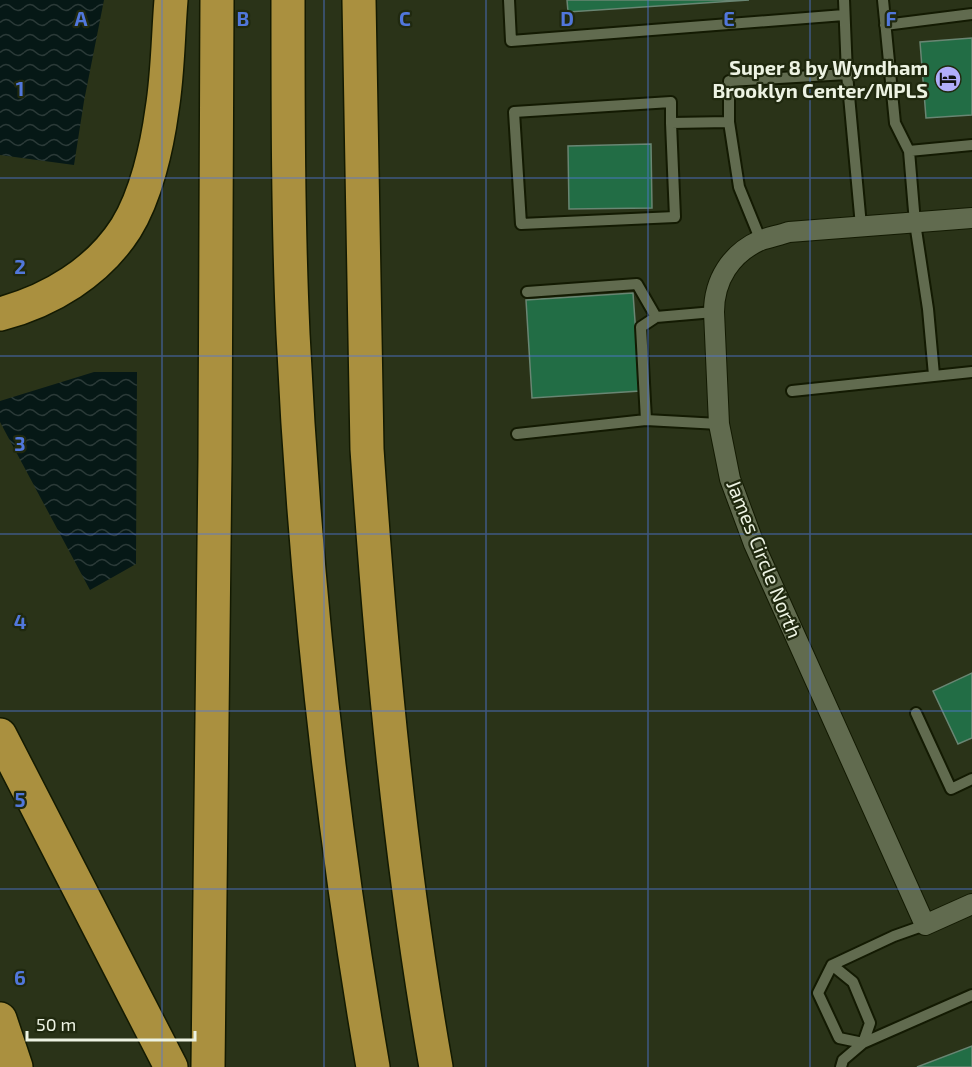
<svg xmlns="http://www.w3.org/2000/svg" width="972" height="1067" viewBox="0 0 972 1067" font-family="'Exo 2',sans-serif">
	<style>
		.water { fill: url(#water-waves) }
		.building { fill: #226d45; stroke: #698673; stroke-width: 1.5 }
		.lines { fill: none; stroke-linecap: round; stroke-linejoin: round }
		.lane-casing { stroke: #131a02; stroke-width: 14 }
		.street-casing { stroke: #131a02; stroke-width: 22 }
		.highway-casing { stroke: #131a02; stroke-width: 36 }
		.lane { stroke: #616b4f; stroke-width: 10 }
		.street { stroke: #616b4f; stroke-width: 20 }
		.highway { stroke: #aa903f; stroke-width: 33 }
		.grid { fill: none; stroke: #5177db; stroke-width: 1.5; stroke-opacity: 0.55 }
		.labels { text-anchor: middle; stroke-width: 4.5; stroke-linejoin: round; paint-order: stroke }
		.poi-label { font-size: 20px; font-weight: bold; fill: #edf3e3; stroke: #20290f; text-anchor: end }
		.street-label { font-size: 20px; fill: #edf3e3; stroke: #20290f }
		.grid-label { font-size: 20px; text-anchor: middle; font-weight: bold; fill: #5177db; stroke: #20290f; stroke-width: 4.5; stroke-linejoin: round; paint-order: stroke }
	</style>
	<defs>
		<pattern id="water-waves" width="16" height="10" patternUnits="userSpaceOnUse" patternTransform="scale(1.5)"><rect width="16" height="10" fill="#061816"/><path d="M0 5q4-4 8 0t8 0" fill="none" stroke="#2b3a38"/></pattern>
	</defs>
	<rect width="100%" height="100%" fill="#2a3318"/>
	<path class="water" d="M 0,0 L 104,0 L 84,101 L 74,165 L 0,155 Z
		M 94,372 L 137,372 L 136,564 L 90,590 L 0,422 L 0,401 Z"/>
	<path class="building" d="M 567,0 L 749,0 L 568,12 Z
		M 972,38 L 972,115 L 926,118 L 920,42 Z
		M 651,144 L 652,208 L 569,209 L 568,146 Z
		M 633,293 L 640,391 L 532,398 L 526,300 Z
		M 972,673 L 972,738 L 958,744 L 933,691 Z
		M 972,1046 L 972,1067 L 917,1067 Z"/>
	<g class="lines">
		<defs>
			<path id="lane" d="M 509,0 L 511,41 L 844,15
				M 844,0 L 847,74
				M 883,0 L 895,123 L 909,151
				M 885,25 L 972,14
				M 671,123 L 671,102 L 514,112 L 521,224 L 675,217 L 671,123 L 729,122
				M 761,241 L 739,187 L 729,122 L 729,81 L 847,74 L 861,226
				M 527,292 L 637,284 L 656,317 L 714,312
				M 656,317 L 641,327 L 646,420 L 719,424
				M 934,375 L 928,309 L 915,223 L 909,151 L 972,145
				M 792,391 L 972,372
				M 517,434 L 646,420
				M 916,713 L 951,789 L 972,779
				M 832,965 L 853,982 L 870,1023 L 863,1043
				M 863,1043 L 839,1038 L 818,993 L 832,965 L 894,936 L 925,925
				M 841,1067 L 843,1060 L 863,1043 L 972,995"/>
			<path id="street" d="M 972,218 L 789,232 C 780,235 770,237 761,240 C 731,253 714,280 714,312 L 719,424 L 730,479 L 754,544 L 925,925 L 972,904"/>
			<path id="highway" d="M 288,0 C 288,111 288,223 293,334 C 305,580 331,824 373,1067
				M 359,0 L 367,449 C 381,656 400,863 436,1067
				M 0,314 C 50,301 98,272 126,228 C 146,196 157,147 162,110 C 168,74 168,36 171,0
				M 0,735 L 171,1067
				M 0,1019 L 16,1067
				M 208,1067 L 215,459 L 217,0"/>
		</defs>
		<use href="#lane" class="lane-casing"/>
		<use href="#street" class="street-casing"/>
		<use href="#highway" class="highway-casing"/>
		<use href="#lane" class="lane"/>
		<use href="#street" class="street"/>
		<use href="#highway" class="highway"/>
	</g>
	<path class="grid" d="M 162,0 L 162,1067M 324,0 L 324,1067M 486,0 L 486,1067M 648,0 L 648,1067M 810,0 L 810,1067M 0,178 L 972,178M 0,356 L 972,356M 0,534 L 972,534M 0,711 L 972,711M 0,889 L 972,889"/>
	<defs>
		<symbol id="hotel-disc" viewBox="-11 -11 22 22"><circle r="9.5" fill="#b1adfa" stroke="#20290f"/><path d="M-6-4.5h1.5V1H6V5H4.5V3h-9V5H-6ZM-4 0a1.8 1.8 0 1 1 3.6 0ZM.5 0V-2.5h3Q6-2.5 6 0Z" fill="#111"/></symbol>
	</defs>
	<g fill-rule="evenodd">
		<use href="#hotel-disc" x="933" y="64" width="30" height="30"/>
	</g>
	<g class="labels">
		<g class="poi-label">
			<text x="928" y="75">Super 8 by Wyndham<tspan x="928" dy="23">Brooklyn Center/MPLS</tspan></text>
		</g>
		<g class="street-label">
			<text transform="translate(764 559) rotate(68)" y="7">James Circle North</text>
		</g>
	</g>
	<g class="grid-label">
		<text x="81" y="26">A</text>
		<text x="243" y="26">B</text>
		<text x="405" y="26">C</text>
		<text x="567" y="26">D</text>
		<text x="729" y="26">E</text>
		<text x="891" y="26">F</text>
		<text x="20" y="96">1</text>
		<text x="20" y="274">2</text>
		<text x="20" y="451">3</text>
		<text x="20" y="629">4</text>
		<text x="20" y="807">5</text>
		<text x="20" y="985">6</text>
	</g>
	<path d="M27 1031v9h168v-9" fill="none" stroke="#edf3e3" stroke-width="3"/>
	<text x="36" y="1031" font-size="18" fill="#edf3e3" stroke="#20290f" stroke-width="4.5" paint-order="stroke">50 m</text>
</svg>
